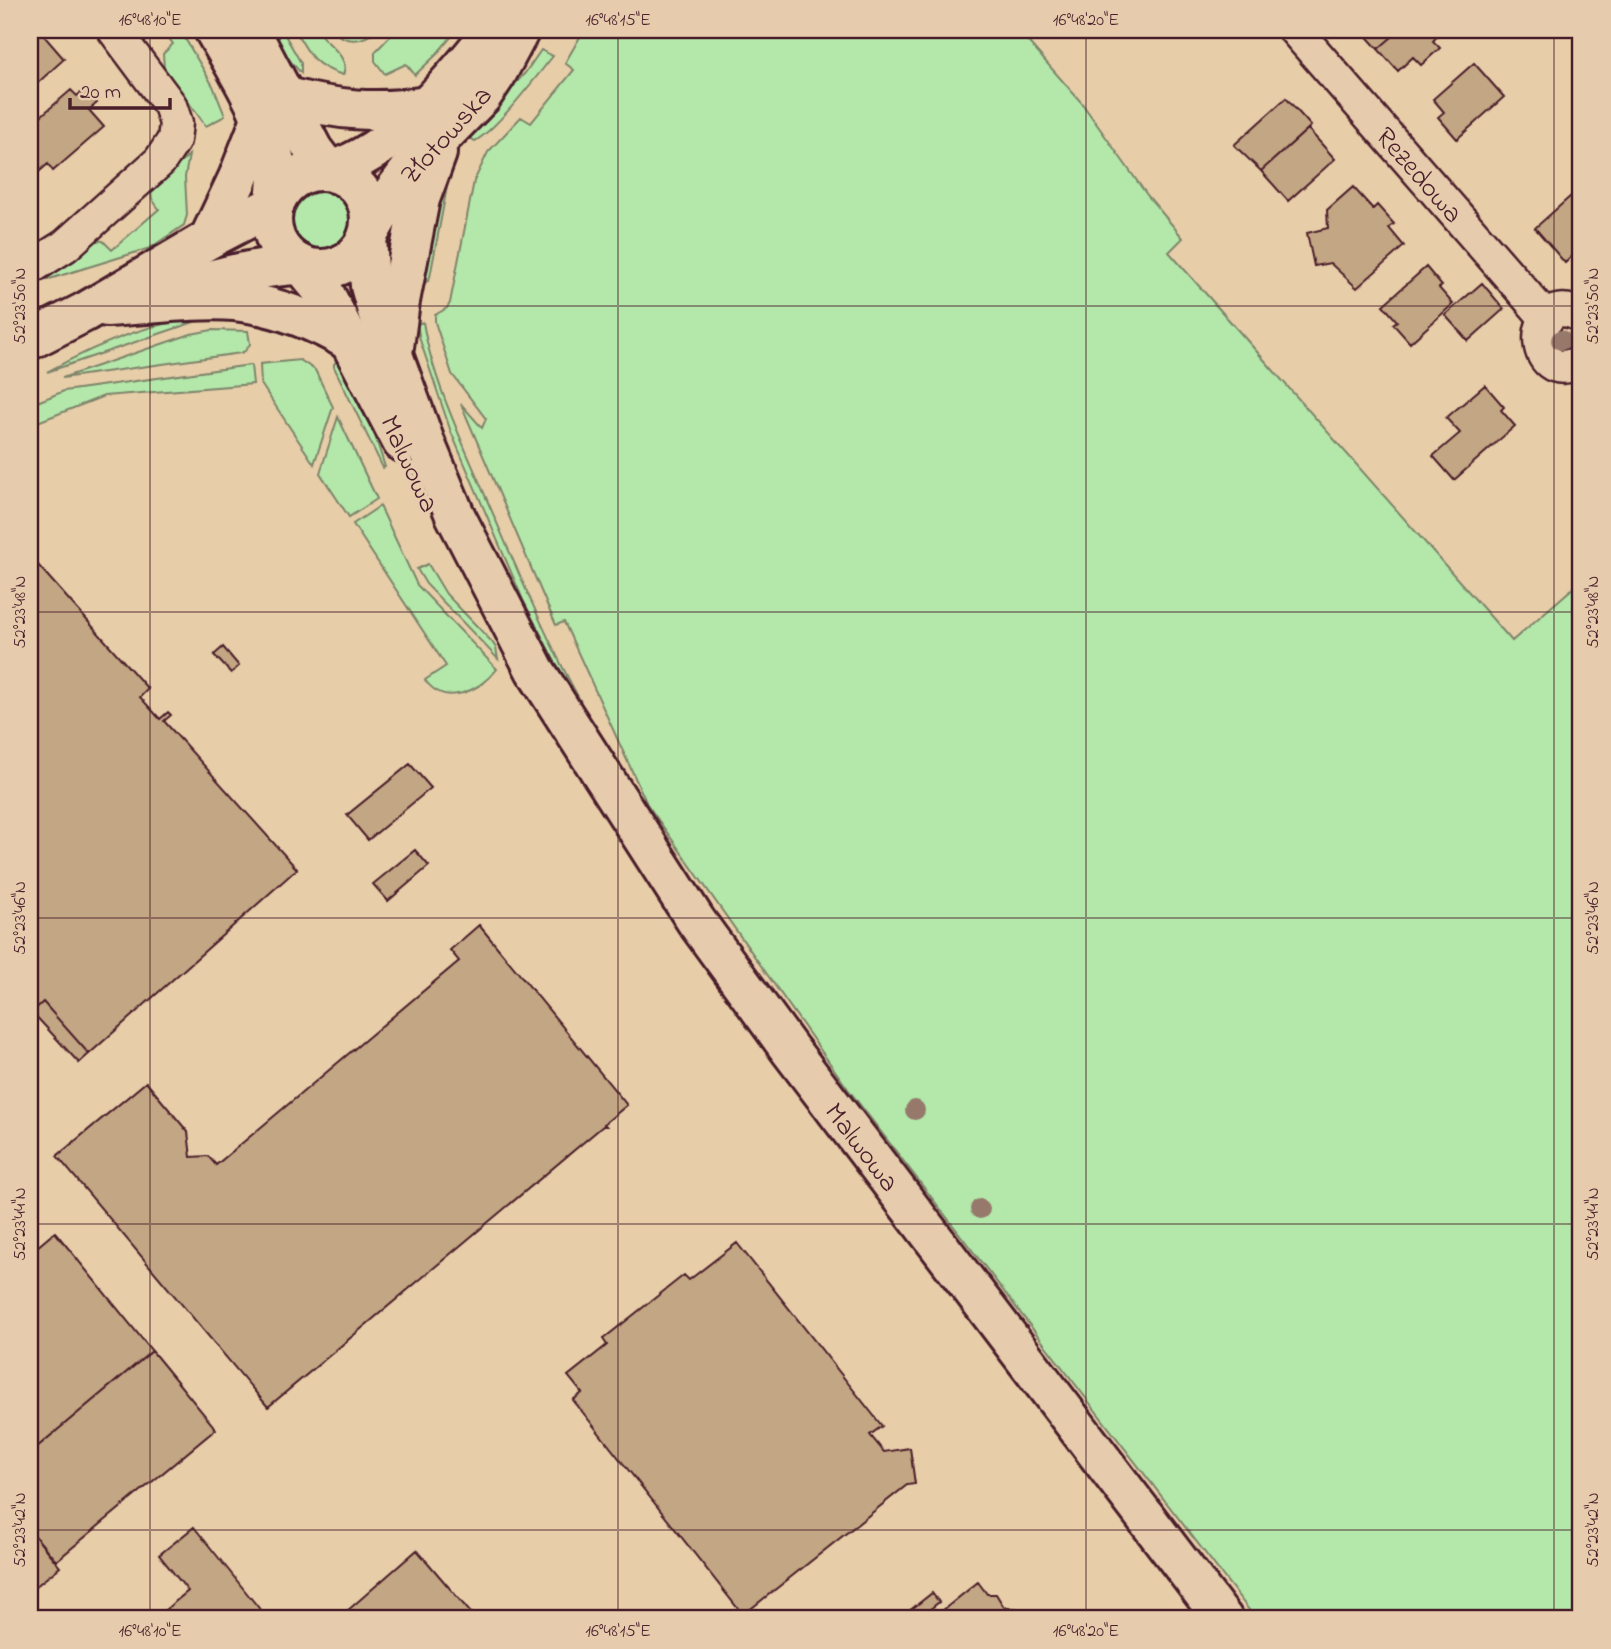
<svg xmlns="http://www.w3.org/2000/svg" width="1611" height="1649" viewBox="0 0 1611 1649" font-family="'Indie Flower',sans-serif">
	<style>
		.green { fill: #b3e8aa; stroke: #7e846a; stroke-width: 2 }
		.building { fill: #c3a683; stroke: #4a1f2b; stroke-width: 2 }
		.lines { fill: none; stroke-linecap: round; stroke-linejoin: round }
		.minor-casing { stroke: #4a1f2b; stroke-width: 37 }
		.tertiary-casing { stroke: #4a1f2b; stroke-width: 44 }
		.minor { stroke: #e6ccad; stroke-width: 32 }
		.tertiary { stroke: #e6ccad; stroke-width: 38 }
		.tree { fill: #96796b }
		.ticks { fill: none; stroke: #4a1f2b; stroke-width: 2; stroke-opacity: 0.45 }
		.labels { text-anchor: middle; stroke-width: 7; stroke-linejoin: round; paint-order: stroke }
		.street-label { font-size: 28px; fill: #4a1f2b; stroke: #e6ccad }
		.neatline { fill: none; stroke: #4a1f2b; stroke-width: 2.5 }
		.ticks-label { font-size: 18px; text-anchor: middle; fill: #4a1f2b }
	</style>
	<rect width="100%" height="100%" fill="#e7cea9"/>
	<filter id="ink" filterUnits="userSpaceOnUse"><feTurbulence type="fractalNoise" baseFrequency=".0143" numOctaves="2"/><feDisplacementMap in="SourceGraphic" scale="14" xChannelSelector="R" yChannelSelector="G"/><feConvolveMatrix kernelMatrix="1 2 1 2 8 2 1 2 1" color-interpolation-filters="sRGB"/></filter>
	<g filter="url(#ink)">
		<path class="green" d="M 163,30 L 180,30 L 213,86 L 225,116 L 206,126 L 164,69 L 163,54 L 173,44 Z
			M 271,30 L 282,30 L 301,63 L 301,73 L 282,52 Z
			M 295,30 L 316,30 C 326,43 351,57 343,75 C 314,66 309,55 295,30 Z
			M 332,30 L 377,30 C 363,42 346,44 332,30 Z
			M 396,30 L 457,30 L 435,56 L 415,75 L 406,64 L 385,74 L 375,61 L 375,52 Z
			M 584,30 L 1018,30 L 1081,102 L 1147,195 L 1183,238 L 1169,252 L 1512,641 L 1581,581 L 1581,1619 L 1256,1619 L 848,1089 L 647,804 L 564,622 L 556,625 L 547,605 L 461,404 L 482,428 L 486,419 L 452,374 L 435,322 L 435,315 L 447,308 L 450,303 L 474,181 L 488,152 L 521,117 L 531,123 L 574,70 L 565,63 Z
			M 541,50 L 553,56 C 537,76 496,130 475,141 L 467,136 L 525,73 Z
			M 189,155 L 185,177 L 187,215 L 184,225 L 150,248 L 43,281 L 41,277 L 93,240 L 103,241 L 112,250 L 159,209 L 152,199 L 151,190 Z
			M 450,171 L 430,277 L 428,281 L 418,286 L 432,209 Z
			M293 221a29 29 0 1 1 58 0a29 29 0 1 1-58 0Z
			M 206,318 L 47,372 C 94,346 151,320 206,318 Z
			M 423,322 C 432,378 462,441 484,493 C 515,564 544,635 581,702 L 554,660 L 523,600 L 451,432 L 420,340 L 417,324 Z
			M 212,330 L 248,331 L 250,344 L 245,351 L 241,353 L 62,378 L 191,334 Z
			M 340,358 L 361,392 L 385,467 L 383,468 L 334,367 L 334,364 Z
			M 300,360 L 315,370 L 333,407 L 314,464 L 261,384 L 260,364 Z
			M 251,365 L 253,384 L 104,396 L 30,425 L 30,405 L 64,391 Z
			M 338,417 L 377,499 L 349,517 L 320,473 Z
			M 380,506 L 417,585 L 497,669 C 479,691 445,708 425,680 L 446,666 L 353,524 Z
			M 428,564 L 446,594 L 492,642 L 496,648 L 498,659 L 426,584 L 417,569 Z"/>
		<path class="building" d="M 35,30 L 39,30 L 64,59 L 30,90 L 30,34 Z
			M 1361,30 L 1400,30 L 1378,49 Z
			M 1400,30 L 1435,30 L 1439,34 L 1433,41 L 1440,48 L 1421,65 L 1413,57 L 1398,71 L 1378,49 Z
			M 1474,63 L 1504,97 L 1457,139 L 1438,117 L 1444,112 L 1433,99 Z
			M 85,89 L 97,103 L 89,110 L 104,127 L 53,171 L 48,164 L 33,177 L 30,173 L 30,119 L 34,122 L 71,90 L 77,96 Z
			M 1286,98 L 1311,126 L 1261,171 L 1234,145 Z
			M 1308,129 L 1335,159 L 1288,201 L 1261,171 Z
			M 1353,187 L 1373,209 L 1377,205 L 1394,224 L 1389,228 L 1404,246 L 1357,288 L 1330,263 L 1314,266 L 1307,233 L 1328,228 L 1327,210 Z
			M 1581,187 L 1581,248 L 1565,263 L 1535,228 Z
			M 1426,267 L 1442,286 L 1439,288 L 1453,304 L 1410,343 L 1393,324 L 1397,321 L 1383,305 Z
			M 1482,283 L 1504,309 L 1468,341 L 1445,315 Z
			M 1485,385 L 1504,407 L 1501,410 L 1515,426 L 1454,480 L 1433,456 L 1460,433 L 1446,418 Z
			M 30,556 L 148,689 L 140,697 L 160,719 L 168,712 L 171,715 L 164,721 L 297,869 L 89,1054 L 43,1002 L 30,1014 Z
			M 223,647 L 239,666 L 231,673 L 214,655 Z
			M 410,764 L 431,788 L 368,840 L 347,815 Z
			M 415,850 L 429,866 L 388,901 L 373,884 Z
			M 479,925 L 627,1105 L 604,1124 L 606,1126 L 603,1126 L 268,1407 L 57,1156 L 146,1082 L 188,1132 L 191,1157 L 208,1156 L 216,1165 L 459,961 L 450,950 Z
			M 43,1002 L 89,1054 L 79,1063 L 32,1012 Z
			M 55,1232 L 152,1351 L 37,1447 L 30,1438 L 30,1253 Z
			M 737,1243 L 882,1426 L 870,1435 L 884,1452 L 910,1448 L 915,1484 L 907,1485 L 743,1615 L 573,1400 L 582,1393 L 568,1376 L 607,1345 L 603,1339 L 684,1275 L 689,1280 Z
			M 152,1351 L 216,1429 L 56,1561 L 30,1530 L 30,1453 Z
			M 194,1527 L 262,1612 L 253,1619 L 154,1619 L 188,1591 L 159,1555 Z
			M 30,1530 L 60,1567 L 30,1591 Z
			M 417,1550 L 476,1619 L 354,1619 L 347,1611 Z
			M 978,1582 L 987,1594 L 996,1594 L 1004,1607 L 1026,1610 L 1025,1619 L 932,1619 Z
			M 932,1593 L 939,1602 L 919,1618 L 920,1619 L 899,1619 Z"/>
		<g class="lines">
			<defs>
				<g id="minor">
					<path id="s1" d="M 1295,30 L 1547,319"/>
					<path d="M 30,268 L 65,246 L 160,161 L 174,140 L 176,123 L 170,105 L 114,30"/>
					<path d="M 1581,316 C 1527,285 1526,392 1581,361"/>
				</g>
				<g id="tertiary">
					<path d="M 214,30 C 238,72 269,119 276,168 C 278,180 276,193 274,205"/>
					<path d="M 250,30 L 313,150 L 329,171"/>
					<path id="s2" d="M 520,30 L 496,75 L 482,96 L 413,166 L 392,194 L 367,237 L 370,286 L 377,311 L 426,445 L 455,515 L 535,670 L 696,921 L 790,1050 L 1223,1619"/>
					<path d="M 286,97 C 337,110 374,114 427,106"/>
					<circle cx="321" cy="220" r="49"/>
					<path d="M 329,171 C 393,153 452,82 493,30"/>
					<path d="M 209,239 L 238,178 L 261,119"/>
					<path d="M 301,265 L 325,294 L 402,442"/>
					<path d="M 182,287 C 222,277 260,266 301,265"/>
					<path d="M 107,307 C 149,305 193,298 235,301 C 275,305 317,322 351,342"/>
					<path d="M 30,340 L 85,312 L 209,239 L 274,205"/>
					<path d="M 394,347 L 400,301 L 420,199 L 437,153"/>
				</g>
			</defs>
			<use href="#minor" class="minor-casing"/>
			<use href="#tertiary" class="tertiary-casing"/>
			<use href="#minor" class="minor"/>
			<use href="#tertiary" class="tertiary"/>
		</g>
		<g class="tree">
			<circle cx="1561" cy="340" r="10"/>
			<circle cx="915" cy="1110" r="10"/>
			<circle cx="980" cy="1209" r="10"/>
		</g>
	</g>
	<path class="ticks" d="M 150,30 L 150,1619M 618,30 L 618,1619M 1086,30 L 1086,1619M 1554,30 L 1554,1619M 30,306 L 1581,306M 30,612 L 1581,612M 30,918 L 1581,918M 30,1224 L 1581,1224M 30,1530 L 1581,1530"/>
	<g class="labels">
		<g class="street-label">
			<text transform="translate(445 134) rotate(-48)" y="10">Złotowska</text>
			<text dy="10" stroke="none"><textPath href="#s1" startOffset="191">Rezedowa</textPath></text>
			<text transform="translate(411 463) rotate(65)" y="10">Malwowa</text>
			<text dy="10" stroke="none"><textPath href="#s2" startOffset="1306">Malwowa</textPath></text>
		</g>
	</g>
	<rect width="1611" height="1649" fill="none" stroke="#e6ccad" stroke-width="77"/>
	<path d="M70 98v10h100v-10" fill="none" stroke="#4a1f2b" stroke-width="3.5"/>
	<text x="80" y="98" font-size="21" fill="#4a1f2b" stroke="#e6ccad" stroke-width="5" paint-order="stroke">20 m</text>
	<rect x="38" y="38" width="1534" height="1572" class="neatline"/>
	<g class="ticks-label">
		<text x="150" y="25">16°48'10"E</text>
		<text x="618" y="25">16°48'15"E</text>
		<text x="1086" y="25">16°48'20"E</text>
		<text transform="translate(19 306) rotate(-90)" y="6">52°23'50"N</text>
		<text transform="translate(1592 306) rotate(-90)" y="6">52°23'50"N</text>
		<text transform="translate(19 612) rotate(-90)" y="6">52°23'48"N</text>
		<text transform="translate(1592 612) rotate(-90)" y="6">52°23'48"N</text>
		<text transform="translate(19 918) rotate(-90)" y="6">52°23'46"N</text>
		<text transform="translate(1592 918) rotate(-90)" y="6">52°23'46"N</text>
		<text transform="translate(19 1224) rotate(-90)" y="6">52°23'44"N</text>
		<text transform="translate(1592 1224) rotate(-90)" y="6">52°23'44"N</text>
		<text transform="translate(19 1530) rotate(-90)" y="6">52°23'42"N</text>
		<text transform="translate(1592 1530) rotate(-90)" y="6">52°23'42"N</text>
		<text x="150" y="1636">16°48'10"E</text>
		<text x="618" y="1636">16°48'15"E</text>
		<text x="1086" y="1636">16°48'20"E</text>
	</g>
</svg>
